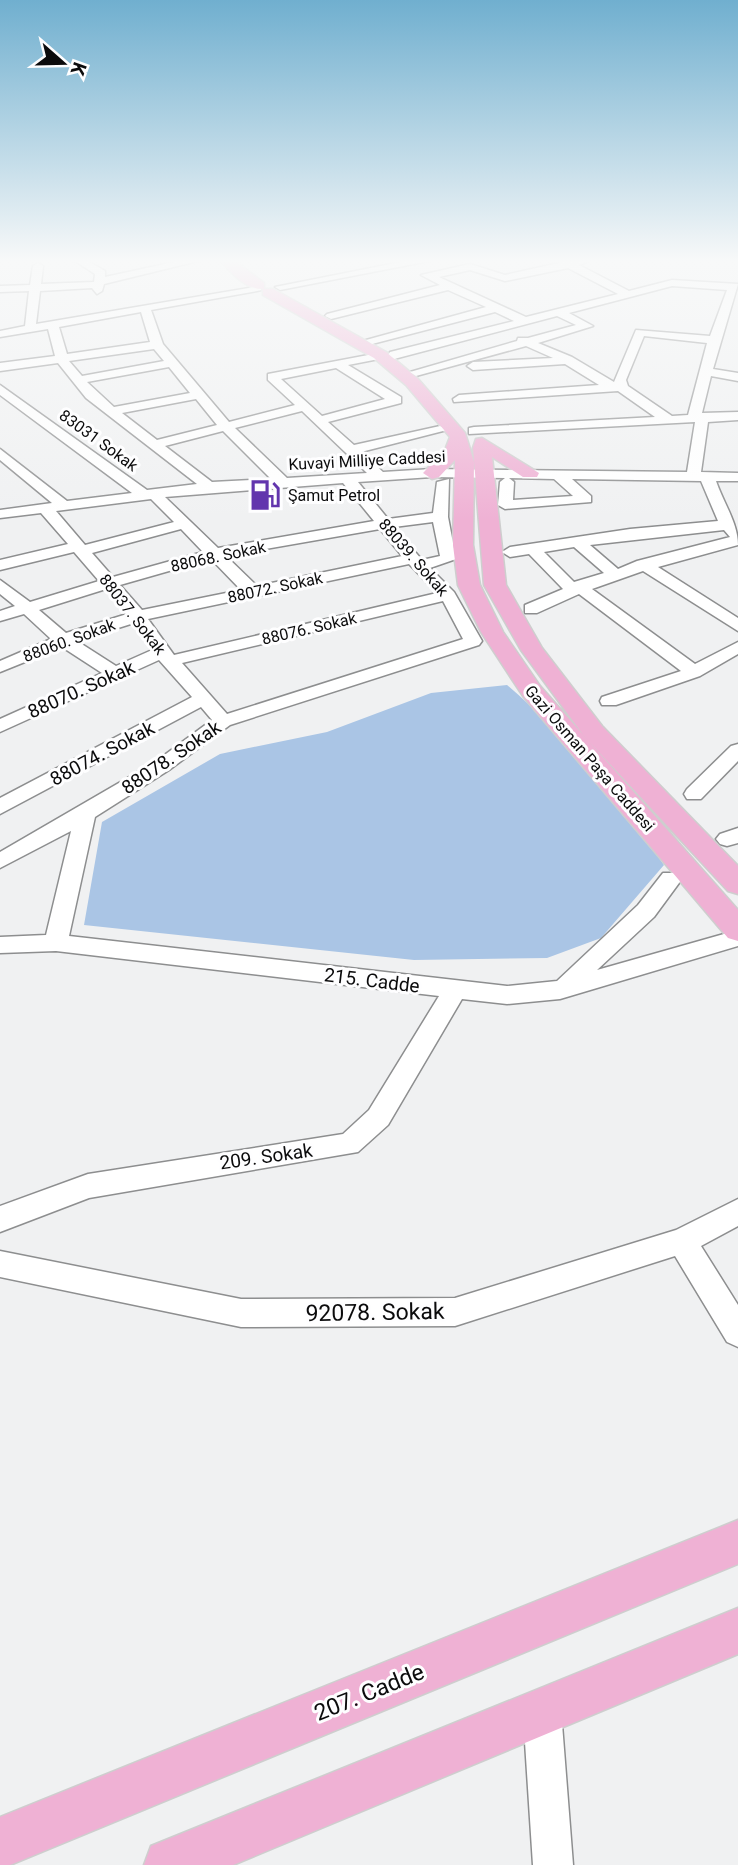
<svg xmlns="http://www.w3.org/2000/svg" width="738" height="1865" viewBox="0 0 738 1865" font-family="Roboto,sans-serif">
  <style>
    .green { fill: #aac5e5 }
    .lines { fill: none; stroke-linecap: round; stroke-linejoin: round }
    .minor-casing { stroke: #8d8e8f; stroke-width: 3 }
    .major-casing { stroke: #cecece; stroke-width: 3 }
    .minor { fill: #fff; fill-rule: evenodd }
    .major { fill: #efb1d4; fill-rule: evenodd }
    .labels { text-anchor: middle; stroke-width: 6; stroke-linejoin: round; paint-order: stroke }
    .far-street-label { font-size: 16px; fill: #0b0b0c; stroke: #fefeff }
    .far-poi-label { font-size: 16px; fill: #0b0b0c; stroke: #fefeff; text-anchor: start }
    .street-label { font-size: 19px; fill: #0b0b0c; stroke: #fefeff }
    .near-street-label { font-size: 23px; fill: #0b0b0c; stroke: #fefeff }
  </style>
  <rect width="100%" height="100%" fill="#f0f1f2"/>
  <path class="green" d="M507,685C569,738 617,798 664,865L601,938L547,958L414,960L84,925L102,822L220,754L327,732L431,693Z"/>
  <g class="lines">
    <defs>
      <path id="minor" d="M75,261H88L105,271V277L179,261H198L104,284L102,291L97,294L92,288L40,291L36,324L261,286V290L257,291L151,310L163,344L229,422L295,405L268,380V374L384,352V358L348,365L401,397V403L328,422L354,445L440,426L447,430L361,452L383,472L432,469L687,472L695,422L469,434V428L474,427L655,417L618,391L454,402L453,399L459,395L599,385L565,364L473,370L467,366L473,362L553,358L526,346L416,376L410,372L517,341L518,338H528L576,325L557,316L394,359L388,355L390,352L514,321L495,312L372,344L366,340L486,307L448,290L331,319L325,316L327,314L440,285L421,275L470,264L505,275L559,263L558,261H589L579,265L629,291L672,280L738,284L713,369L738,373V381L711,376L702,413L738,412V420L708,422L701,472L738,473V481H716C723,502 738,523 738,545L658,567L738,618V631L643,571L592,589L695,664L738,642V654L700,676L616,705H602L600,701L602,697L681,671L579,594L537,613H525V605L563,589L529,554L510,557L502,552L510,547L630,529L718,521L701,481L572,479L591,496V502L505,509L498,505L500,482L505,478L432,477L358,482L388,519L433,513L437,482L449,479L448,517L456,559L430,568L454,592L482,641L479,645L230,725L169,770L95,817L69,936L507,986L557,981L638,905L663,873H679L682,878L679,883L654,917L597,970L738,930V946L560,999L507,1004L462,999L388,1125L358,1152L89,1198L0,1232V1206L88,1174L343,1134L369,1110L439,996L56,951L0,953V937L46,935L71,831L0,868V852L155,762L212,720L201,707L0,814V798L192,697L159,660L0,732V719L102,673L62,647L0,672V661L51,639L24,614L0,621V611L15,606L0,594V580L30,602L99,581L74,552L0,570V560L68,544L41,513L0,518V510L52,503L0,460V449L67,501L132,493L0,395V385L147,490L197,484L86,398L58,363L0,371V363L55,356L48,329L0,337V331L25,326L29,291L0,292V286L30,285L33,266L38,263L43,266L41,284L94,282L95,274ZM568,268L618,294L526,317L439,277L470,270L505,281ZM672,286L727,290L710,336L636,330L614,382L572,357L538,343L593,326L569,313ZM141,312L150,342L67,354L59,327ZM644,336L707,343L688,415L672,416L628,386L626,380ZM154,349L164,361L82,376L69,361ZM169,367L190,393L114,407L87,382ZM336,368L385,399L322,416L281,379ZM196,399L217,425L157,440L122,413ZM302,411L367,473L287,478L235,428ZM223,431L271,479L212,482L165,446ZM509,478L554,479L573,496L513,500L514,482ZM343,483L374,521L218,548L165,497ZM151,499L174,522L85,545L56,511ZM433,522L440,556L422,560L394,527ZM181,529L203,552L113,577L92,553ZM380,529L402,556L257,586L226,556ZM724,530L730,537L637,561L618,569L590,545ZM574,547L604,573L574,582L544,552ZM211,559L241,590L142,610L120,585ZM409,564L437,593L174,655L148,619ZM106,589L127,614L66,633L39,610ZM443,601L463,639L227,714L182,663ZM134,623L152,650L116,666L77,641Z
        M406,261H429L280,290L275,287Z
        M738,744V761L701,799H687L684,794L687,789L731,746Z
        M738,828V843L727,846L720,844L716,839L720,834Z
        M738,1199V1226L701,1246L738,1305V1347L727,1342L675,1256L455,1326L241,1327L0,1277V1251L241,1299L455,1298L676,1230Z
        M542,1692L555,1698L561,1711L573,1865H533L523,1711L529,1698Z"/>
      <path id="major" d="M221,261H235L264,283V289H273L386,352L418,379L465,433L474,462L473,545L480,585L503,632L540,686L738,910V941L728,938L523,696L481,632L458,585L453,545L455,460L439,477L432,479L423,473L445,450L450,437L406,385L374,358L263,295V289C247,290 231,273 221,261Z
        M482,438L539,473L537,477H523L492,457L506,585L542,648L602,726L738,866V894L728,891L584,736L521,650L484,585L473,448L476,439Z
        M738,1520V1564L10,1865H0V1817Z
        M738,1608V1654L233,1865H144L151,1846Z"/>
    </defs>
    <use href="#minor" class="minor-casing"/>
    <use href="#major" class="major-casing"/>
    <use href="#minor" class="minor"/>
    <use href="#major" class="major"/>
  </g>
  <linearGradient id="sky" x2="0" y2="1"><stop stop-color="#70afcf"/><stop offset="0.5" stop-color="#f8f9f9"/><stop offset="1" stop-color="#f8f9f9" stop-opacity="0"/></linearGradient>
  <rect width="738" height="522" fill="url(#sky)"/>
  <defs>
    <symbol id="fuel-bare" viewBox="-9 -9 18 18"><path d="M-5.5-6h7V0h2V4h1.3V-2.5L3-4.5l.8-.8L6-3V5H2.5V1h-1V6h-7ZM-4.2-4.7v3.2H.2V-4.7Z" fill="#6235ad" stroke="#fefeff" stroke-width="2.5" paint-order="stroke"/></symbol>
  </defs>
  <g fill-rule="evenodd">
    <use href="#fuel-bare" x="243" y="473" width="44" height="44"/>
  </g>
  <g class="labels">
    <g class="far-street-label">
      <text transform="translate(99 440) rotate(36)" y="6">83031 Sokak</text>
      <text transform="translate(367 460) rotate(-3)" y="6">Kuvayi Milliye Caddesi</text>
      <text transform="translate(218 556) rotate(-12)" y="6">88068. Sokak</text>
      <text transform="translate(414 557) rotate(49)" y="6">88039. Sokak</text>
      <text transform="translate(275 587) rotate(-12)" y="6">88072. Sokak</text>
      <text transform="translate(133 614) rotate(52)" y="6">88037. Sokak</text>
      <text transform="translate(309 628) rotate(-13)" y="6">88076. Sokak</text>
      <text transform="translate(69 640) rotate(-20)" y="6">88060. Sokak</text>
      <text transform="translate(590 758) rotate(49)" y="6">Gazi Osman Paşa Caddesi</text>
    </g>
    <g class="far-poi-label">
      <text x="288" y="501">Şamut Petrol</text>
    </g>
    <g class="street-label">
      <text transform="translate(81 689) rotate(-24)" y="7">88070. Sokak</text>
      <text transform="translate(102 753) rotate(-28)" y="7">88074. Sokak</text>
      <text transform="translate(171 757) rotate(-34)" y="7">88078. Sokak</text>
      <text transform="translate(372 980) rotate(7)" y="7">215. Cadde</text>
      <text transform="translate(266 1156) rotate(-8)" y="7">209. Sokak</text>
    </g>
    <g class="near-street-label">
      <text transform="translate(375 1312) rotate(-1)" y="8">92078. Sokak</text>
      <text transform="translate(369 1692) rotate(-22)" y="8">207. Cadde</text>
    </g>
  </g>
  <g transform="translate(63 63) rotate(110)" stroke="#fefeff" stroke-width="5" paint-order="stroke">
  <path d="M0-5L12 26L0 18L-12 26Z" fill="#0b0b0c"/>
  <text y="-10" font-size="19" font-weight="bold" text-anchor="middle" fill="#0b0b0c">K</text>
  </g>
</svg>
